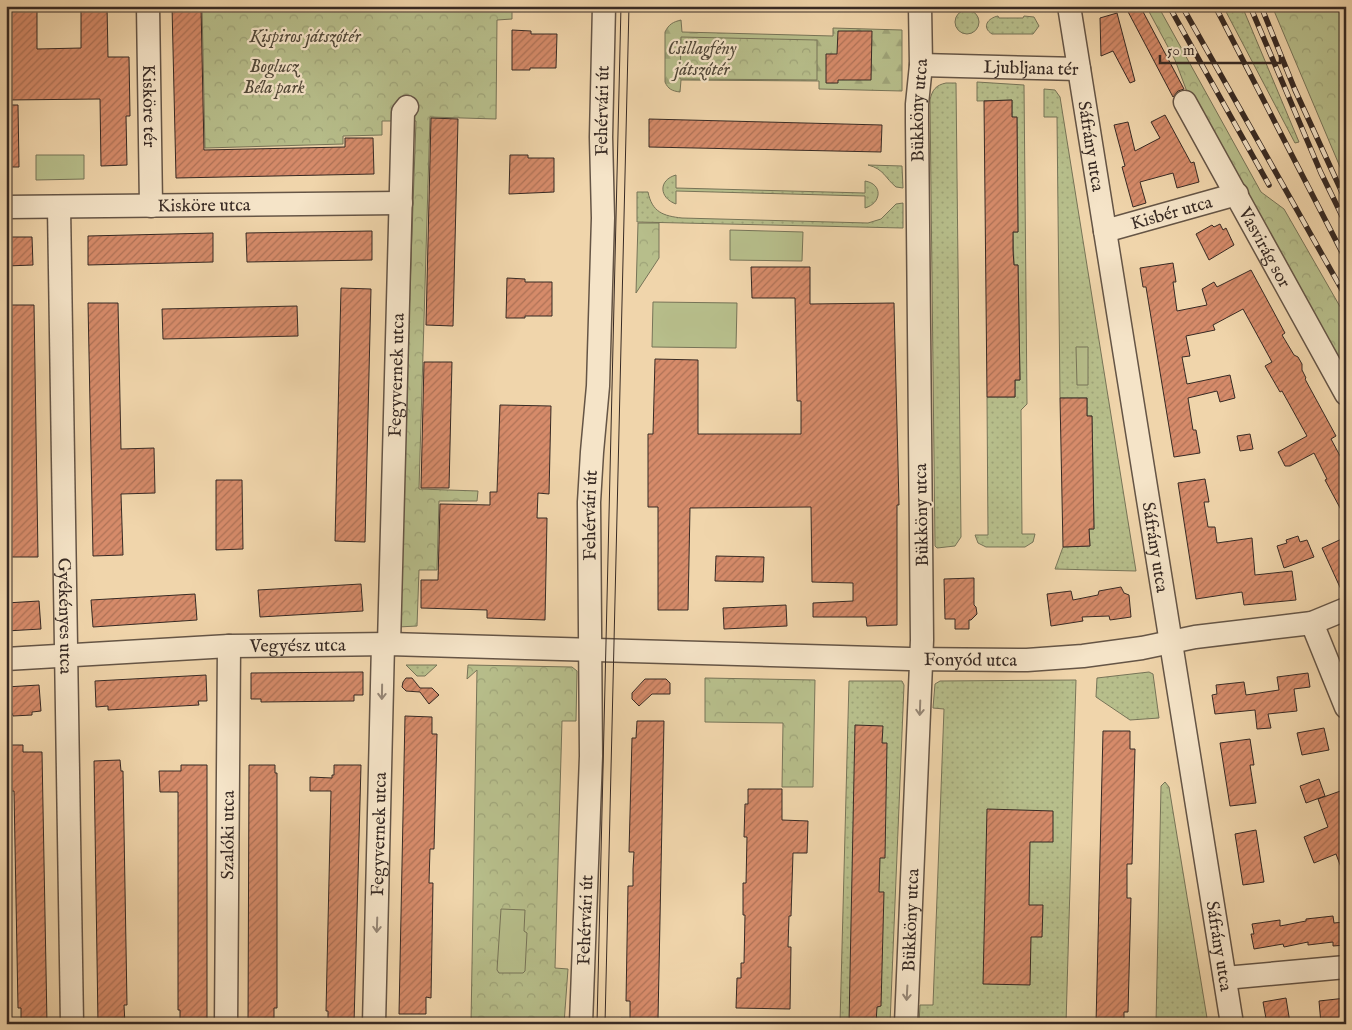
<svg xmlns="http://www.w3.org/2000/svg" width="1352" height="1030" viewBox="0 0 1352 1030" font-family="'IM FELL English',serif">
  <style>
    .grass { fill: url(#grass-dots); stroke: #777458 }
    .forest { fill: url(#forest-firs); stroke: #777458 }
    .park { fill: url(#park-crowns); stroke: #777458 }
    .pitch { fill: #b7be8b; stroke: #777458 }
    .building { fill: url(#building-hatch); stroke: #372a24 }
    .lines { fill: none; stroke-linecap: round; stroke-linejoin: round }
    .minor-casing { stroke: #655546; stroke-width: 25 }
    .minor { stroke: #f5e4c8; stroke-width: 22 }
    .tram { stroke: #372a24; stroke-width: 1 }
    .rail-casing { stroke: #372a24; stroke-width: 5.5 }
    .rail { stroke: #f5e4c8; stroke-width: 4; stroke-dasharray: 11; stroke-linecap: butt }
    .oneway { stroke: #968776 }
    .labels { text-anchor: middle; stroke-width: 4.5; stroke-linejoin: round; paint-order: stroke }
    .park-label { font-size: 18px; font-style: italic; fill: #514839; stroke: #f5e4c8 }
    .street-label { font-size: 18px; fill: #372a24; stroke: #f5e4c8 }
  </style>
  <defs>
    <pattern id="grass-dots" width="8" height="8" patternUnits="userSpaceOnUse" patternTransform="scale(1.25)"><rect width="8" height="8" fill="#b7be8b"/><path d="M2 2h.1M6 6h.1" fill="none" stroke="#9ea378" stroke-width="1.8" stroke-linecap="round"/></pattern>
    <pattern id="forest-firs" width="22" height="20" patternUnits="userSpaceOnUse" patternTransform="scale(1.25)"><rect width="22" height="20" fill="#b7be8b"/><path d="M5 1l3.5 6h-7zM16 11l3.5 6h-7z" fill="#9ea378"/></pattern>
    <pattern id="park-crowns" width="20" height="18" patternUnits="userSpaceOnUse" patternTransform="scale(1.25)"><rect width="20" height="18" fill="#b7be8b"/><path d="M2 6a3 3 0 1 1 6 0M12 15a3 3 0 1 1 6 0" fill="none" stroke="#9ea378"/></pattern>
    <pattern id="building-hatch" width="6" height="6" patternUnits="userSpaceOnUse" patternTransform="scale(1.25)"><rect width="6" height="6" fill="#d68b6a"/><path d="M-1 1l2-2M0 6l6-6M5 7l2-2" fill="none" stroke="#ae7257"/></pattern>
  </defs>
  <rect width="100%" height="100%" fill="#f0d5ab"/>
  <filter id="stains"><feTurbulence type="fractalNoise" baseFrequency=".004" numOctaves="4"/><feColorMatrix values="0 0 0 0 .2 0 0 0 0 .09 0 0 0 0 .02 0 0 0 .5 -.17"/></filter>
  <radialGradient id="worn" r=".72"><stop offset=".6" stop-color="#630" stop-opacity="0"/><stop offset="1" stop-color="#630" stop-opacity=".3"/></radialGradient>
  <path class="grass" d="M1223,6H1242L1299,142L1295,143Z
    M955 22a12 12 0 1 1 24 0a12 12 0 1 1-24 0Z
    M998,16L999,18H1023L1024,16L1034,17L1039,26L1033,34H992C981,27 988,18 998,16Z
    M977,82L1024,85L1027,404L1021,410L1022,534H1035L1033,542L1025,547H986L978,543L975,535H988L987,397H1015V380H1020L1018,265H1014L1013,232H1018L1017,118L1012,117V100L977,101Z
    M946,83H956L961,537L955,546L937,548L935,546L930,100C932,90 936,85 946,83Z
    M1044,89L1055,90L1060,97L1136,571L1055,569L1063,547L1090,546L1089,529H1094L1092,416H1087V398H1060L1057,117H1044Z
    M868,165L902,166L903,188L896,187C885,178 884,169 868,165Z
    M676,175V188L865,193V181C883,184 882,203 865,208V196L676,191V204C659,198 658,180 676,175Z
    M637,192H648C652,212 663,216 682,218L868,223L881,219L896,204L903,203V228L637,222Z
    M406,665H437L425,676H417Z
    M1149,672L1153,674L1159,718L1130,720L1096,697L1097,678Z
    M1076,680L1066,1024H919L920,1005H933L944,709L933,708L935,684L940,681Z
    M849,681H902L904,685L890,1024H840Z
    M1165,782L1169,787L1208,1024H1156L1161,786Z"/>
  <path class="forest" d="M681,20L682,32L833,36V28L902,30V91L819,89V81L681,80L680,92C672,91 668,89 665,82V32C669,24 673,22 681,20Z"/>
  <path class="park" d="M202,6H454L455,8L512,6V19L497,20L496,119L430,117L419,489L478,491L477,501H439L437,570H419L417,626L398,627L416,121H382V135L343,136V144L205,148Z
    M1146,6H1158L1261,192L1284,209L1346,317V394L1189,97L1175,60Z
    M1272,6H1346V178L1343,174Z
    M681,37L817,40V80L680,79Z
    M638,223H659V258L636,293Z
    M468,665L572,667L577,671L576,721H562L555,968L568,969L564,1024H471L477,670L467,679Z
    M705,678L815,680L813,787H782L783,723L705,722Z
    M621,1018L657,1019L654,1024H621Z"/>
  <path class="pitch" d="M36,155H84V179L36,180Z
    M730,230L803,232L802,261L730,260Z
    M653,302L737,303L736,348L652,347Z
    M1076,347H1088V385H1077Z
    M501,909L525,910L524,931L527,933L525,971L523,973H499L497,970Z"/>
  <path class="building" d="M10,6H37V49L81,48V6H107L108,57H129L130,116H126L127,165L101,166L100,99L6,100V58H11Z
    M172,6H201L204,150L345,147V138H373L374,174L176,178Z
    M1125,6H1140L1184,89L1178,91L1173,97Z
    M1117,13L1135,81L1130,83L1113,51L1101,56L1100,18Z
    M512,30L531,31V34H557L556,68H530V70H512Z
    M838,31H872L871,80H838V83H826V54H837Z
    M1012,100V117H1017L1018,232H1013V250L1014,265H1018L1020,380H1015V397H987L984,101Z
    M6,105H18L19,167H6Z
    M1165,115L1191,163L1194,162L1199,182L1177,188L1173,173L1140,182L1146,203L1133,207L1122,167L1125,166L1114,125L1128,122L1135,151L1160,138L1151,122Z
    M431,118L458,119L453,326L426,325Z
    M649,119L882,125L881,152L649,147Z
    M510,155H528V158H554V192L509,194Z
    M1220,224L1223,230L1226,228L1234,245L1209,260L1196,234L1212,225L1214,227Z
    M372,231V260L247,262L246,233Z
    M213,233V262L88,265V236Z
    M6,237H32L33,265L6,266Z
    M1173,263L1176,282H1173L1177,311L1207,305L1202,289L1214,282L1217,287L1251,270L1285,333L1282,335L1294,355L1298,357L1302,364V370L1306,378L1305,379L1336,436L1331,439L1346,467V519L1325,480L1327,479L1314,453L1290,466H1285L1278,452L1307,436L1282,391L1280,392L1265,366L1272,362L1243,309L1213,325L1215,330L1186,336L1190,356L1182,357L1187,384L1230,375L1235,398L1220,402L1217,391L1188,398L1193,430H1196L1200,453L1174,457L1146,287H1143L1140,268Z
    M751,267H810V304L894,303L899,505H897V625L867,626L866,617H813V603L853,601V583L812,582L811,507L690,508L688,610H658V507H648V434H653L655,359L698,360V434H801V401H797L795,298H752Z
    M507,278L525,279V282H552V316H525V318H506Z
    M341,288L371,289L365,542L335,541Z
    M88,303H118L121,449L154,448L155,493L121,494L123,555L93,556Z
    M6,305H34L38,557H8Z
    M297,306L298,336L163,339L162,309Z
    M424,362H452L449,488H421Z
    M1060,398H1087V416H1092L1094,529H1089L1090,546L1063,547Z
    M500,405L551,406L549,494L538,493L537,518H547L545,620L487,618V610L421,608V580H438L440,504L490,505V492H497Z
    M1250,434L1253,449L1240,451L1237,436Z
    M1205,479L1209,502H1204L1208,527H1215L1217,543L1252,538L1255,575L1292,571L1296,600L1244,605L1242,592L1196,599L1178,483Z
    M216,480H242L243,549L216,550Z
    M1298,536L1300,542L1307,540L1314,557L1284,568L1277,546L1287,543L1286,540Z
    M1346,537V596H1344L1322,548Z
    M716,556L764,557L763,582L715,581Z
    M974,578V605L976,607L977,614L971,620H969V629H955V619H945L944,579Z
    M361,584L363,611L260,617L258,590Z
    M1121,587L1124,593L1129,595L1131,617L1110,620L1109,616L1082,617L1083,621L1051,626L1047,594L1071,591L1073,600L1098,595L1099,591Z
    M195,594L197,620L93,627L91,600Z
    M39,601L41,629L6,631V603Z
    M786,605L787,626L724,629L723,608Z
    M363,672V695H354V701L261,702V699H251V673Z
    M1308,673L1310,687L1294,689L1297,711L1268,714L1271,728L1257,729L1255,710L1215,714L1212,695L1217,694L1216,685L1244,682L1246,695L1279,690L1277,677Z
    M206,675L207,701H198L199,705L108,710V706L96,707L95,681Z
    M406,678H412L420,688H432L439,695L429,704L420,692L406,691L402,687L403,682Z
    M645,679H666L670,683V694H652L639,706L632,699V693Z
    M39,685L41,711L32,712V715L13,716L12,713H6V687Z
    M405,716L432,717V734H437L434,849H430L429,883H433L431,998L426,997V1014H399Z
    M637,721H664L658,1019H630V1001H626L628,886H633V869L634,852H629L632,738H636Z
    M855,725L883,726L882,743H887L885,858H880L879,892H884L881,1006L877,1007L876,1023H849Z
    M1324,728L1329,750L1302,755L1297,733Z
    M1103,731H1130V749H1135L1132,864H1127V898H1131L1128,1012H1124V1024H1096Z
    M1250,739L1254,765H1250L1256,803L1230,806L1220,743Z
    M6,745H23V752H42L47,1024H21V1008H18L14,791H6Z
    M120,760L121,771H123L127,1005H124L125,1024H98L94,761Z
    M181,765H207V1024H180V1010H178V792H160L159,771H181Z
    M249,765H275V773H277V1008H274V1024H248Z
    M334,765H361L354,1024H328V1011H326L331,791H310V777L332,778V775H334Z
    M1319,779L1325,796L1306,803L1300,786Z
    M748,789H782V820L808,821L807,853H793L791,916H789L788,947H791L790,1009L736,1008L737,978H741V963H744L745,915H743V883H746L747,837H744L745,804H748Z
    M1346,789V878H1345L1336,854L1314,863L1304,837L1328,827L1318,799Z
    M987,809L1053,811V842H1030L1029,905H1043L1042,937H1031L1030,985L983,984Z
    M1256,830L1264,882L1243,885L1235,834Z
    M1333,916L1334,923L1345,922L1346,945L1333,946V942L1308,945V942L1284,947L1283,944L1254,949L1251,934H1254L1252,924L1280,920V926L1306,921V919Z
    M1286,998L1290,1023L1267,1024L1263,1002Z
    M1346,998V1024H1321L1319,1001Z"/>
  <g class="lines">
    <defs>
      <g id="minor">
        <path id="s1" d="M148,6L151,206"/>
        <path id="s2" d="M1069,6L1232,1024"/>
        <path id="s3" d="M921,65L1079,69"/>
        <path id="s4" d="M1185,102L1346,394"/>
        <path id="s5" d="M6,207L401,203"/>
        <path id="s6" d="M59,207L72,1024"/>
        <path id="s7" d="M1105,231L1237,194"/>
        <path d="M1312,623L1346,707"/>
        <path id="s8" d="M389,644L403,112L407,107"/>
        <path id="s9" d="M6,659L229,646L389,644L909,659L1027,660L1083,656L1142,648L1195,637L1312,623L1346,609"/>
        <path d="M1225,978L1346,967"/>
        <path id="s10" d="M226,1024L229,646"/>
        <path id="s11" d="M374,1024L383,644"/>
        <path id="s12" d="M581,1024L591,756L589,502L592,452L598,386L603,218L601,137L604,6"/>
        <path id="s13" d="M906,1024L922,640L917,122V104L921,65L920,6"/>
      </g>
    </defs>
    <use href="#minor" class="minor-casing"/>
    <use href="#minor" class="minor"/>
    <path class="tram" d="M597,1024L621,6
      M605,1024L629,6"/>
    <defs>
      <path id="rail" d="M1169,6L1269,185
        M1182,6L1346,297
        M1215,6L1346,260
        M1250,6L1321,173L1346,224
        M1261,6L1295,90L1346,201"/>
    </defs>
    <use href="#rail" class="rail-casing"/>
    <use href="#rail" class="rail"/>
  </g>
  <defs><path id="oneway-shaft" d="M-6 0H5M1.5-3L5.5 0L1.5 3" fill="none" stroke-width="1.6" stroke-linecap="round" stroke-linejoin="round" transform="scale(1.25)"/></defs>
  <g class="oneway">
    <use href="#oneway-shaft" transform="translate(382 692) rotate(91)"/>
    <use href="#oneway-shaft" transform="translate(920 708) rotate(92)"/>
    <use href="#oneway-shaft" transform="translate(377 925) rotate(92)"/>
    <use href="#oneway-shaft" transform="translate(907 993) rotate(93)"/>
  </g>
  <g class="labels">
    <g class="park-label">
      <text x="305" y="42">Kispiros játszótér</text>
      <text x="702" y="54">Csillagfény<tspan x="702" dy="21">játszótér</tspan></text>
      <text x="274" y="72">Boglucz<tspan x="274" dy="21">Béla park</tspan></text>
    </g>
    <g class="street-label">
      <text dy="6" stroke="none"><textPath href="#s3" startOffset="110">Ljubljana tér</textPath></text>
      <text dy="6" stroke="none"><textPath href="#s1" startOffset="100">Kisköre tér</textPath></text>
      <text dy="6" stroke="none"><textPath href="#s12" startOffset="914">Fehérvári út</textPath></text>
      <text dy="6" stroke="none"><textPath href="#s13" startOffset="914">Bükköny utca</textPath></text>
      <text dy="6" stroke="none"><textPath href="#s2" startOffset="142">Sáfrány utca</textPath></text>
      <text dy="6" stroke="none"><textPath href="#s5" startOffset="198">Kisköre utca</textPath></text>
      <text dy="6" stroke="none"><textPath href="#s7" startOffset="69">Kisbér utca</textPath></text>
      <text dy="6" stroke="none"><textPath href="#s4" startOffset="166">Vasvirág sor</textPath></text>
      <text dy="6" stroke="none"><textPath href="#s8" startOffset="269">Fegyvernek utca</textPath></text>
      <text dy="6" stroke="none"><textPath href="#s12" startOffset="509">Fehérvári út</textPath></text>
      <text transform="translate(921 515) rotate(-91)" y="6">Bükköny utca</text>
      <text dy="6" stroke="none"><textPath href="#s2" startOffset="548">Sáfrány utca</textPath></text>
      <text dy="6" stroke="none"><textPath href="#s6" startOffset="409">Gyékényes utca</textPath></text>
      <text dy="6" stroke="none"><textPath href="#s9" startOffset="292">Vegyész utca</textPath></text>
      <text dy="6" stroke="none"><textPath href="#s9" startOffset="965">Fonyód utca</textPath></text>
      <text dy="6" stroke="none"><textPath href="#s11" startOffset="190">Fegyvernek utca</textPath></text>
      <text dy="6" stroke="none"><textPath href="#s10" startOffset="189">Szalóki utca</textPath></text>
      <text dy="6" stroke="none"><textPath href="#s12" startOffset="104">Fehérvári út</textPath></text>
      <text dy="6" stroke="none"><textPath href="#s13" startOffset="104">Bükköny utca</textPath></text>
      <text dy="6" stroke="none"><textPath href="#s2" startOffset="952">Sáfrány utca</textPath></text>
    </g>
  </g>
  <rect width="1352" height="1030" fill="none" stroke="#f0d5ab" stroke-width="25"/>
  <rect x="8" y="8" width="1337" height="1015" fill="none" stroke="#372a24" stroke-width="2.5"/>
  <rect x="12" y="12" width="1327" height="1005" fill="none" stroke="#372a24"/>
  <path d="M1160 55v8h120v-8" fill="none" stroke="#372a24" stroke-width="2.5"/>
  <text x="1167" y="55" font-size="15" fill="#372a24" stroke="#f5e4c8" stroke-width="4" paint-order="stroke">50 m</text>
  <rect width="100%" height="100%" filter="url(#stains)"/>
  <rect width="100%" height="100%" fill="url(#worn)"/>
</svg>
